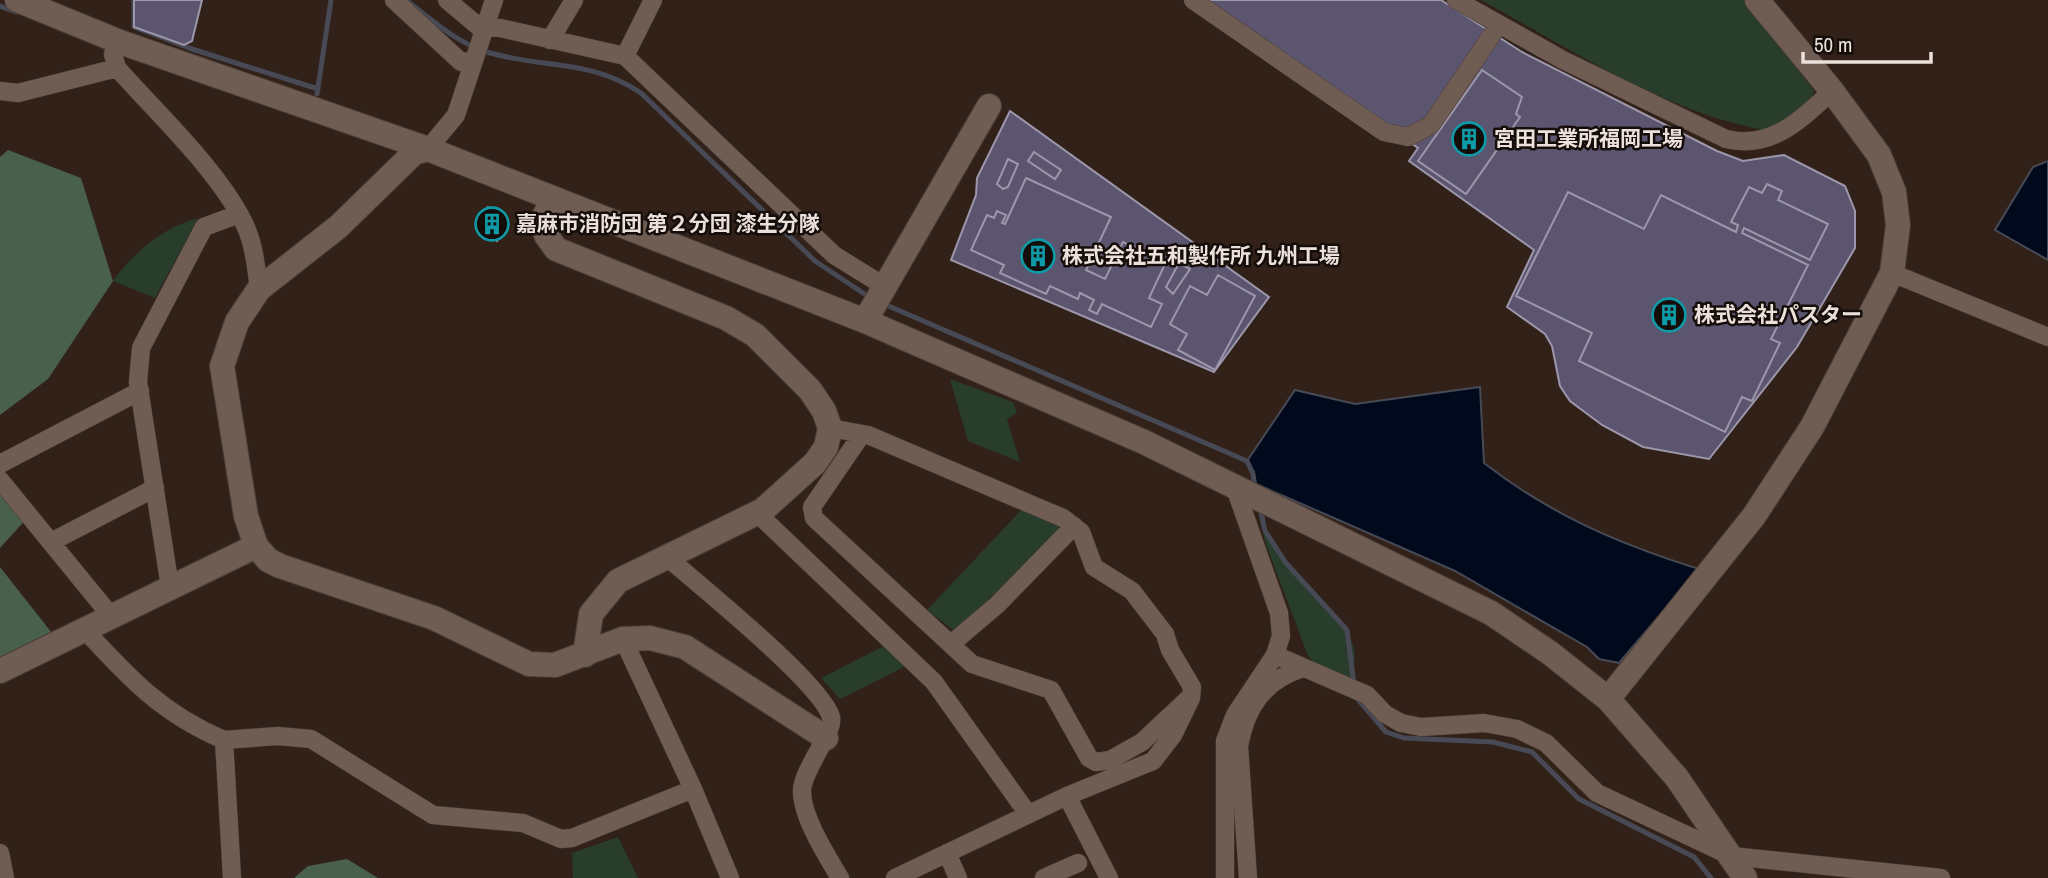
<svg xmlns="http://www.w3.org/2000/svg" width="2048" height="878" viewBox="0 0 2048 878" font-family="'Archivo Narrow','Noto Sans JP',sans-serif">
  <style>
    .green { fill: #293d2c }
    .forest { fill: #48604c }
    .water { fill: #010a1c; stroke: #474a55; stroke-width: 2 }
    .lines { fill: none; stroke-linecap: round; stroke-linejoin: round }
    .stream { stroke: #474a55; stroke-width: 5 }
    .building { fill: #5c556f; stroke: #9c97aa; stroke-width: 2 }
    .street-casing { stroke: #4b3e37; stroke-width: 19 }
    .secondary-casing { stroke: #4b3e37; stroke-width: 26 }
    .street { stroke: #6f5d53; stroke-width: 18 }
    .secondary { stroke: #6f5d53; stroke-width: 24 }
    .labels { text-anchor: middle; stroke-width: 5; stroke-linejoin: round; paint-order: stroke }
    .poi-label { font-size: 21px; font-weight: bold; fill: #ebe0da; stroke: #140d09; text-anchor: start }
  </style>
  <rect width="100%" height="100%" fill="#312119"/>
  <path class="green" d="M1481,0H1744L1814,91L1809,105L1768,131C1664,112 1573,50 1481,0Z
    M198,218L155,298L113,281C135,251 161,229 198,218Z
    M950,379L1013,402L1017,413L1007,419L1020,462L968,441Z
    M1026,505L1058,520L1059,534L955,631L927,610Z
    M1261,520C1275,541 1288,565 1303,585C1328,617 1370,634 1349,681L1319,668L1308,656L1265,542Z
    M886,645L910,664L840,699L821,678Z
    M618,837L638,878H573L572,853Z"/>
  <path class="forest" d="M8,150L81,178L113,281L48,379L0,415V157Z
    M0,484L29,516L0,548Z
    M0,567L59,642L0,671Z
    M347,859L378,878H294L308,866Z"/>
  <path class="water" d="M2048,161V260L1995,230L2033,167Z
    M1480,387L1484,463C1551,515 1619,544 1699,569L1619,663L1599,659L1587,647L1455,571L1254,483V472L1247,461L1295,390L1355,404Z"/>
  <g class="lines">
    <path class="stream" d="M134,0V27L192,49L318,89
      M406,0C432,20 455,42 487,52C542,69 589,58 641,93L815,261L872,299
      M0,6L16,12
      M317,94L331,0
      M884,304L1247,461L1253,474L1255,488
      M1260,508L1265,531L1286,563L1347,630L1354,684
      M1356,697L1386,732L1404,738L1493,742L1532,752L1579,799L1694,857L1711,878"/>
  </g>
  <path class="building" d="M134,0H202L192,41L184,45L134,27Z
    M1203,0H1441L1522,52L1717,151L1743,161L1784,155L1845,186L1855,211V248L1797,347L1709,459L1643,447L1602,425L1570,401L1560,386L1552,346L1545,334L1507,307L1534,250L1409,161L1418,148Z
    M1482,70L1522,97L1516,114L1520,117L1466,194L1418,161Z
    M1010,111L1269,297L1214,372L951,260L976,195L977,178Z
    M1034,152L1061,170L1055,179L1028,161Z
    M1008,159L1018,164L1008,187L1003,189L997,184Z
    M1026,178L1111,217L1086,270L1105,279L1123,242L1166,262L1149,298L1162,304L1151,327L1102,304L1097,314L1089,310L1094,300L1080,293L1078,299L1050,286L1046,294L1000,273L1004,265L971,250L987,215L994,218L997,211L1006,215L1002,223L1005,224Z
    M1767,184L1782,191L1778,200L1828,224L1810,260L1744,228L1742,233L1808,265L1771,339L1780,343L1752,401L1742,397L1725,432L1579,361L1592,333L1516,296L1568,192L1644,229L1661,195L1736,232L1738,225L1731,222L1749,187L1762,193Z
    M488,207L506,220L497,241L478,228Z
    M1179,263L1190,269L1173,294L1166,287Z
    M1218,275L1255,296L1215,370L1178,350L1187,334L1170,324L1190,286L1207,295Z"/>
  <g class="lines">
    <defs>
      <path id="street" d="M394,0L461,62L474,61
        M447,0L478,26L500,28L625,56L834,255L884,286
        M1193,0L1384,132L1408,137L1431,125L1499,24
        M1456,0L1563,60L1726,139C1772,150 1801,119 1832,91
        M550,40L574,0
        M120,42L113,54L117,68C157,113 216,168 243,221C254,242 256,266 259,289
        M625,56L653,0
        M0,91L18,93L117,68
        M428,149L456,115L494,0
        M1892,273L2048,337
        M830,428L868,435L1063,518L1081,532L1094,567L1132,591L1165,634L1170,650L1192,687L1191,698L1173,735L1153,761L1067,796L895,878
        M862,434L812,507L814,518L972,664L1051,690L1089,758L1096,762L1110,760L1142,742L1188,699
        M0,464L140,391
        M0,480L111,616
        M757,513L934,682L1028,814
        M51,542L155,488
        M667,557C700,586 821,683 831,717C835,731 803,769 802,790C801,816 827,856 840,878
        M170,587L138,382L141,348L204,227L239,214
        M84,629C128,677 162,714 224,740L232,878
        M623,639L693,789L730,878
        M951,644L997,605L1074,526
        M1275,655L1367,695L1385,714L1401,723L1421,727L1484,723L1517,729L1546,743L1597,793L1731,856L1941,878
        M224,740L278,736L311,739L433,815L523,823L561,839L572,838L693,789
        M1067,796L1109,878
        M0,853L5,878
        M947,853L958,878
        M1044,878L1078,863
        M1225,878V741L1235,715L1275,655L1281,636L1279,613L1234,485
        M1248,878L1239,746C1246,706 1265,680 1303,668"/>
      <path id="secondary" d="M17,0L120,42L428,149L865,321L1144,442L1491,613L1550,653L1608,699L1677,778L1745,878
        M428,149L414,153L338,227L259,289L237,322L222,366L246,516L256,546L268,560L280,566L434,618L529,664L555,665L623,639L650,638L685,647L826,738
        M553,198L542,221L546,235L556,249L726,318L755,335L810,390L824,411L830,428L826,447L815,463L763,510L618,581L591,614L585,655
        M865,321L989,106
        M0,671L256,546
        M1608,699L1754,516L1812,427L1892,273L1898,225L1894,192L1879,155L1832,91L1757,0"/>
    </defs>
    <use href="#street" class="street-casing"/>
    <use href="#secondary" class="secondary-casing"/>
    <use href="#street" class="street"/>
    <use href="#secondary" class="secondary"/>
  </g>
  <defs>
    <symbol id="building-ring" viewBox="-11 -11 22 22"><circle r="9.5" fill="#140d09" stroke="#0f9aa8" stroke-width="1.5"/><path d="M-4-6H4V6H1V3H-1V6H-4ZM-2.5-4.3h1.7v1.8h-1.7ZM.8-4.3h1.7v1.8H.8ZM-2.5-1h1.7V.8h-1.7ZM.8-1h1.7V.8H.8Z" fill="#0f9aa8"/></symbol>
  </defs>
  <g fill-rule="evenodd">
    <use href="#building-ring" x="1450" y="120" width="38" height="38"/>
    <use href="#building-ring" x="473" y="205" width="38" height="38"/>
    <use href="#building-ring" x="1019" y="237" width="38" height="38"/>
    <use href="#building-ring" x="1650" y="296" width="38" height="38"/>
  </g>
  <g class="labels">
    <g class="poi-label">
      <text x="1494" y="146">宮田工業所福岡工場</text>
      <text x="516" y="231">嘉麻市消防団 第２分団 漆生分隊</text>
      <text x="1062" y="263">株式会社五和製作所 九州工場</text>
      <text x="1694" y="322">株式会社パスター</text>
    </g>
  </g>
  <path d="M1803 52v10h128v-10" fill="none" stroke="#ebe0da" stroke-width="3.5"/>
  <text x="1814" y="52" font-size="21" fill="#ebe0da" stroke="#140d09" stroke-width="5" paint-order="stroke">50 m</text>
</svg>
